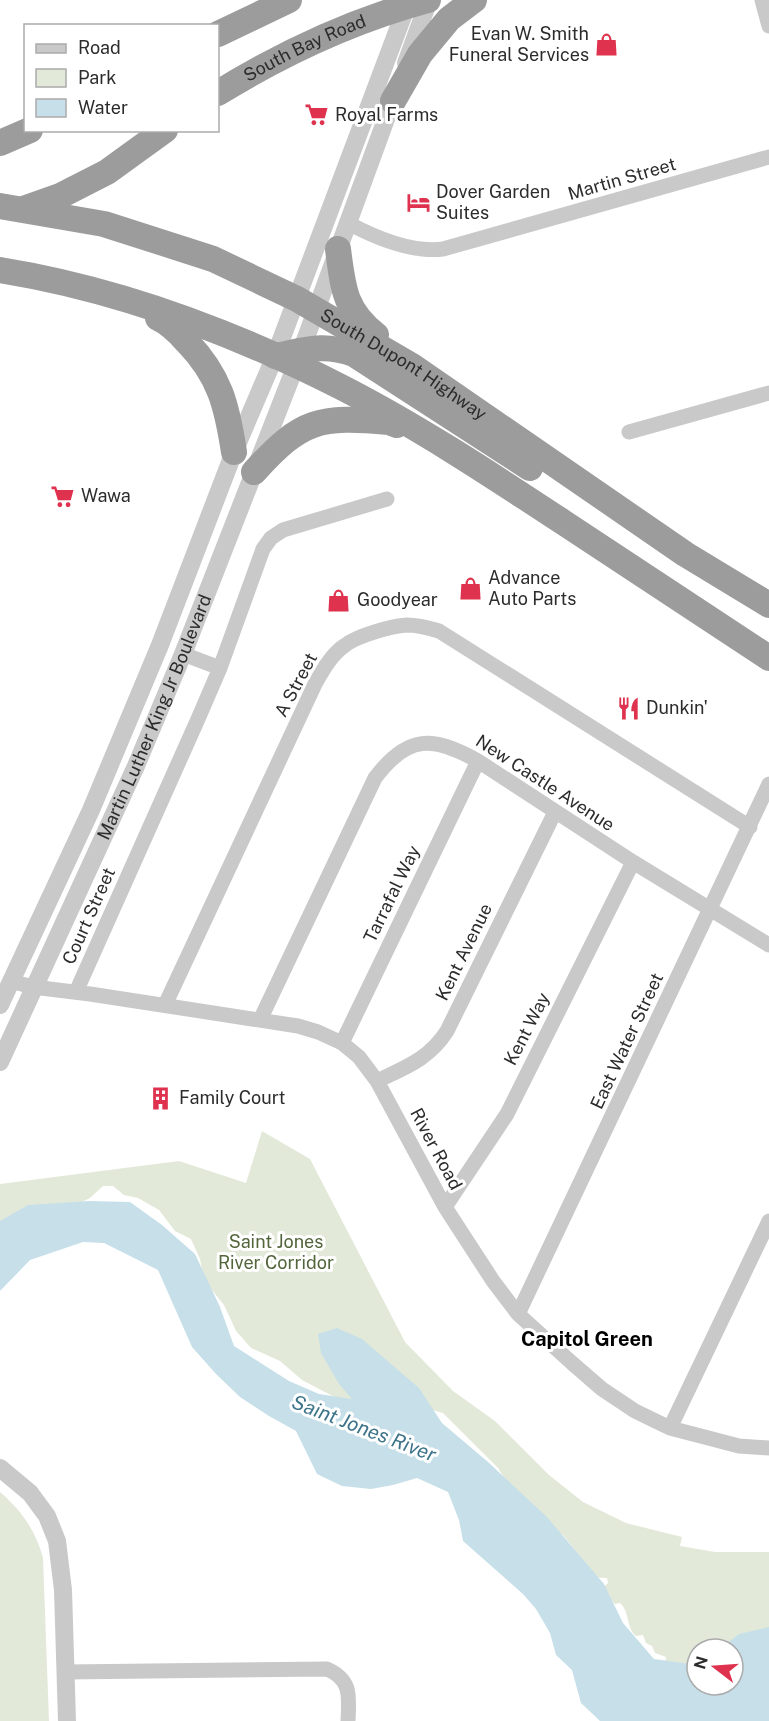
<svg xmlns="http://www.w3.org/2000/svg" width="769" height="1721" viewBox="0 0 769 1721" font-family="'Public Sans',sans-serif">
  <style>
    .green { fill: #e3e9d9 }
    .water { fill: #c6dfe9 }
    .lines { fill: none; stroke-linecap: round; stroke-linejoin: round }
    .minor { stroke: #c9c9c9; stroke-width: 15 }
    .tertiary { stroke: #c9c9c9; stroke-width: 18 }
    .trunk { stroke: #9c9c9c; stroke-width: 26 }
    .labels { text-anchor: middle; stroke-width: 6; stroke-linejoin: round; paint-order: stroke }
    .poi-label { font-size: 18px; fill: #2c2c2c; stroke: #fff; text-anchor: start }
    .street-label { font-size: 18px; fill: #2c2c2c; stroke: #fff }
    .park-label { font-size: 18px; fill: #53653b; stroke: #fff }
    .neighbourhood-label { font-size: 20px; font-weight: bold; fill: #000; stroke: #fff }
    .water-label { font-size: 20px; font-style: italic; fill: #3d748a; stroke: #fff }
  </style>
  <rect width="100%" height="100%" fill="#fff"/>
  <path class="green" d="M262,1131L310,1159L405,1342L453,1391L495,1421L549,1475L583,1502L626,1523L682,1537L680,1546L715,1552H769V1664L733,1649H697V1680L664,1670L666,1657L655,1653L652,1646L646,1643L643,1635L636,1636C626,1628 630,1612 620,1603L615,1604L601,1589L608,1583L607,1578L585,1577L589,1567L563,1535L536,1528L498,1468L443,1413L429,1409L344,1402L302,1380L280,1361L251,1348L236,1331L224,1305L204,1280L200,1259L191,1239L175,1231L159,1210L138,1198L124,1195L113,1186H103L90,1198L0,1242V1184L179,1161L246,1183Z
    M0,1492C21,1510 36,1531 43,1558L49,1721H0Z"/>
  <path class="water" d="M89,1201L130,1202L162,1225L195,1254L220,1307L234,1346L289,1381L319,1394L352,1399L339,1384L321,1353L318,1334L337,1328L362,1339L419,1388L442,1423L488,1462L547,1517L604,1584L623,1623L654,1659L697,1665V1685H733V1649H720L739,1634L769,1627V1721H600L581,1703L572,1670L556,1655L550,1633L536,1609L523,1594L463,1541L459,1520L448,1492L417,1478L393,1485L371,1489L342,1486L317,1474L296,1431L269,1416L240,1397L216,1374L192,1347L158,1270L104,1243L83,1242L30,1260L0,1291V1221L28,1205Z"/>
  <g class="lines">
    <path class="minor" d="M762,0L769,26
      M348,223C376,238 411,253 443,249L769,157
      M629,432L769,393
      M183,654L220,668
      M10,981L33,987L90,994L298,1026L318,1032L342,1043L359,1057L377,1081L445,1207L493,1281L518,1314L572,1363L602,1389L635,1411L670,1428L739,1446L769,1448
      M76,992L198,719L220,668L263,549L271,538L283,530L387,499
      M165,1005L315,684C323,670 331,655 344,646C356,636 391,626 407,625C418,625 429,628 439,631L750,827
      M260,1020L375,778C408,734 433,736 478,761L633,862L769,945
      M342,1043L478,761
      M377,1081C406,1067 429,1059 447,1031L555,812
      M445,1207L507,1114L633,862
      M518,1314L769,784
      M670,1428L769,1221
      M66,1672L327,1669C352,1680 349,1696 348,1721"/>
    <g class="tertiary">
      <path d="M406,63L429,0"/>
      <path d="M0,1005L91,810L160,645L234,452L275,356L409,0"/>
      <path id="s1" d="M0,1062L136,766L183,654L296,365L397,89"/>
      <path d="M0,1468L30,1493L47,1516L57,1541L63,1590L67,1721"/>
    </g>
    <g class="trunk">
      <path d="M218,34L289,0"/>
      <path id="s2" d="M218,93C283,53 354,20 428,0"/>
      <path d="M393,101L420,54L449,19L474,0"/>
      <path d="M0,143L30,130"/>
      <path id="s3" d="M0,206L104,224L213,259L297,299L412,366L685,554L769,605"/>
      <path d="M26,208L60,196L107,172L165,130"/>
      <path d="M338,249C343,287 344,310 376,335"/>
      <path d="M0,270C118,289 235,333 341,387C425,430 505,484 584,536C646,577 707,617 769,658"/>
      <path d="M158,318C169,323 179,333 187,342C220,376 227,406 234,452"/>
      <path d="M275,356C306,350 323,343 354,354L530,468"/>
      <path d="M254,472C302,419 319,416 389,422L397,425"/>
    </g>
  </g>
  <defs>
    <symbol id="shop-bare" viewBox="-9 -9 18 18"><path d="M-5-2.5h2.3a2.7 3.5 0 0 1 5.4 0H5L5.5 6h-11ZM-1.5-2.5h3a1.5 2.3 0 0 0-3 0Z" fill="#de324f" stroke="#fff" stroke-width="2.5" paint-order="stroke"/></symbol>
    <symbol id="supermarket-bare" viewBox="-9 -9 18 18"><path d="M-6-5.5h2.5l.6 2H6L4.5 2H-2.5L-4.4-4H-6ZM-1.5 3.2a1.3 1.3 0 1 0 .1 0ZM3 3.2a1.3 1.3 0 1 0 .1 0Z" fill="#de324f" stroke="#fff" stroke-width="2.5" paint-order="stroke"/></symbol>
    <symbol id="hotel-bare" viewBox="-9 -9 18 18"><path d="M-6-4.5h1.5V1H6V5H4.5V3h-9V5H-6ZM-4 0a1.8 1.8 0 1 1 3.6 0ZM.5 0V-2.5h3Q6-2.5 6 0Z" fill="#de324f" stroke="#fff" stroke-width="2.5" paint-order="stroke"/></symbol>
    <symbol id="restaurant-bare" viewBox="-9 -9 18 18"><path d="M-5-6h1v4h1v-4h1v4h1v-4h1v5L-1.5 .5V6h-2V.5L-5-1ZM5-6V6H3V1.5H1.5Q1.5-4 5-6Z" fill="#de324f" stroke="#fff" stroke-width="2.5" paint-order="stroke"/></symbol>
    <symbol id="building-bare" viewBox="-9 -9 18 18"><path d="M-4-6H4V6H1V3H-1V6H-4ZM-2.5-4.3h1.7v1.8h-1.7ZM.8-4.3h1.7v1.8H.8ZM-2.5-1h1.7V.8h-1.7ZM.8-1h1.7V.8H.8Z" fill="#de324f" stroke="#fff" stroke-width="2.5" paint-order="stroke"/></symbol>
  </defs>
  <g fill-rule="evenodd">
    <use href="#shop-bare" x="590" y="28" width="33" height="33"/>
    <use href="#supermarket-bare" x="300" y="98" width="33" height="33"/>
    <use href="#hotel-bare" x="402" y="186" width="33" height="33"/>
    <use href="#supermarket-bare" x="46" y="480" width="33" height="33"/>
    <use href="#shop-bare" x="454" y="572" width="33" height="33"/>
    <use href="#shop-bare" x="322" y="584" width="33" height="33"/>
    <use href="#restaurant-bare" x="612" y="692" width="33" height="33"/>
    <use href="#building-bare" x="144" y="1082" width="33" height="33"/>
  </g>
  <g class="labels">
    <g class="poi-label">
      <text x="589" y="40" text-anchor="end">Evan W. Smith<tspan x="589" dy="21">Funeral Services</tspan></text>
      <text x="335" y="121">Royal Farms</text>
      <text x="436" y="198">Dover Garden<tspan x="436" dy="21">Suites</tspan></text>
      <text x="81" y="502">Wawa</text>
      <text x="488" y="584">Advance<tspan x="488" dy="21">Auto Parts</tspan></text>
      <text x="357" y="606">Goodyear</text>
      <text x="646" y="714">Dunkin'</text>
      <text x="179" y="1104">Family Court</text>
    </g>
    <g class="street-label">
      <text dy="6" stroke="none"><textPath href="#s2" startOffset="98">South Bay Road</textPath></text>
      <text transform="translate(622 179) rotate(-16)" y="6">Martin Street</text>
      <text dy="6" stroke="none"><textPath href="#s3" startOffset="438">South Dupont Highway</textPath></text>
      <text transform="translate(296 685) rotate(-62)" y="6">A Street</text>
      <text dy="6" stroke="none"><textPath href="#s1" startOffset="378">Martin Luther King Jr Boulevard</textPath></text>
      <text transform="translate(545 783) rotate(33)" y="6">New Castle Avenue</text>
      <text transform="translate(392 894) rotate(-64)" y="6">Tarrafal Way</text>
      <text transform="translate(89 916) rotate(-66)" y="6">Court Street</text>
      <text transform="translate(464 952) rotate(-64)" y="6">Kent Avenue</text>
      <text transform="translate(527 1029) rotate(-63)" y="6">Kent Way</text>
      <text transform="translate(627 1041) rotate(-65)" y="6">East Water Street</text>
      <text transform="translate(436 1149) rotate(62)" y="6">River Road</text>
    </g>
    <g class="park-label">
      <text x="276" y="1248">Saint Jones<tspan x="276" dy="21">River Corridor</tspan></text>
    </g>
    <g class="neighbourhood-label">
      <text x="587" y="1346">Capitol Green</text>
    </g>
    <g class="water-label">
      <text transform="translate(364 1428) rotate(21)" y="7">Saint Jones River</text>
    </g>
  </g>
  <rect x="24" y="24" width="195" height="108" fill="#ffffff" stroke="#ababab" stroke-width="1.5"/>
  <rect x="36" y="44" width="30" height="9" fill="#c9c9c9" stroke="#ababab" stroke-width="1.5"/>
  <text x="78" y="54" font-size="18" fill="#2c2c2c">Road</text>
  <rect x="36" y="69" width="30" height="18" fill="#e3e9d9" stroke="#ababab" stroke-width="1.5"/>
  <text x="78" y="84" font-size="18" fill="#2c2c2c">Park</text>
  <rect x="36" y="99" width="30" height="18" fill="#c6dfe9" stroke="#ababab" stroke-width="1.5"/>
  <text x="78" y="114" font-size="18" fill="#2c2c2c">Water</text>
  <g transform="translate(715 1667) rotate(287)"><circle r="28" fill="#ffffff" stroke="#ababab" stroke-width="1.5"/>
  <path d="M0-4.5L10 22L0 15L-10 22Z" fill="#de324f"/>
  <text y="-9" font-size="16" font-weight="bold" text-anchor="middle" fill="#2c2c2c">N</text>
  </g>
</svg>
